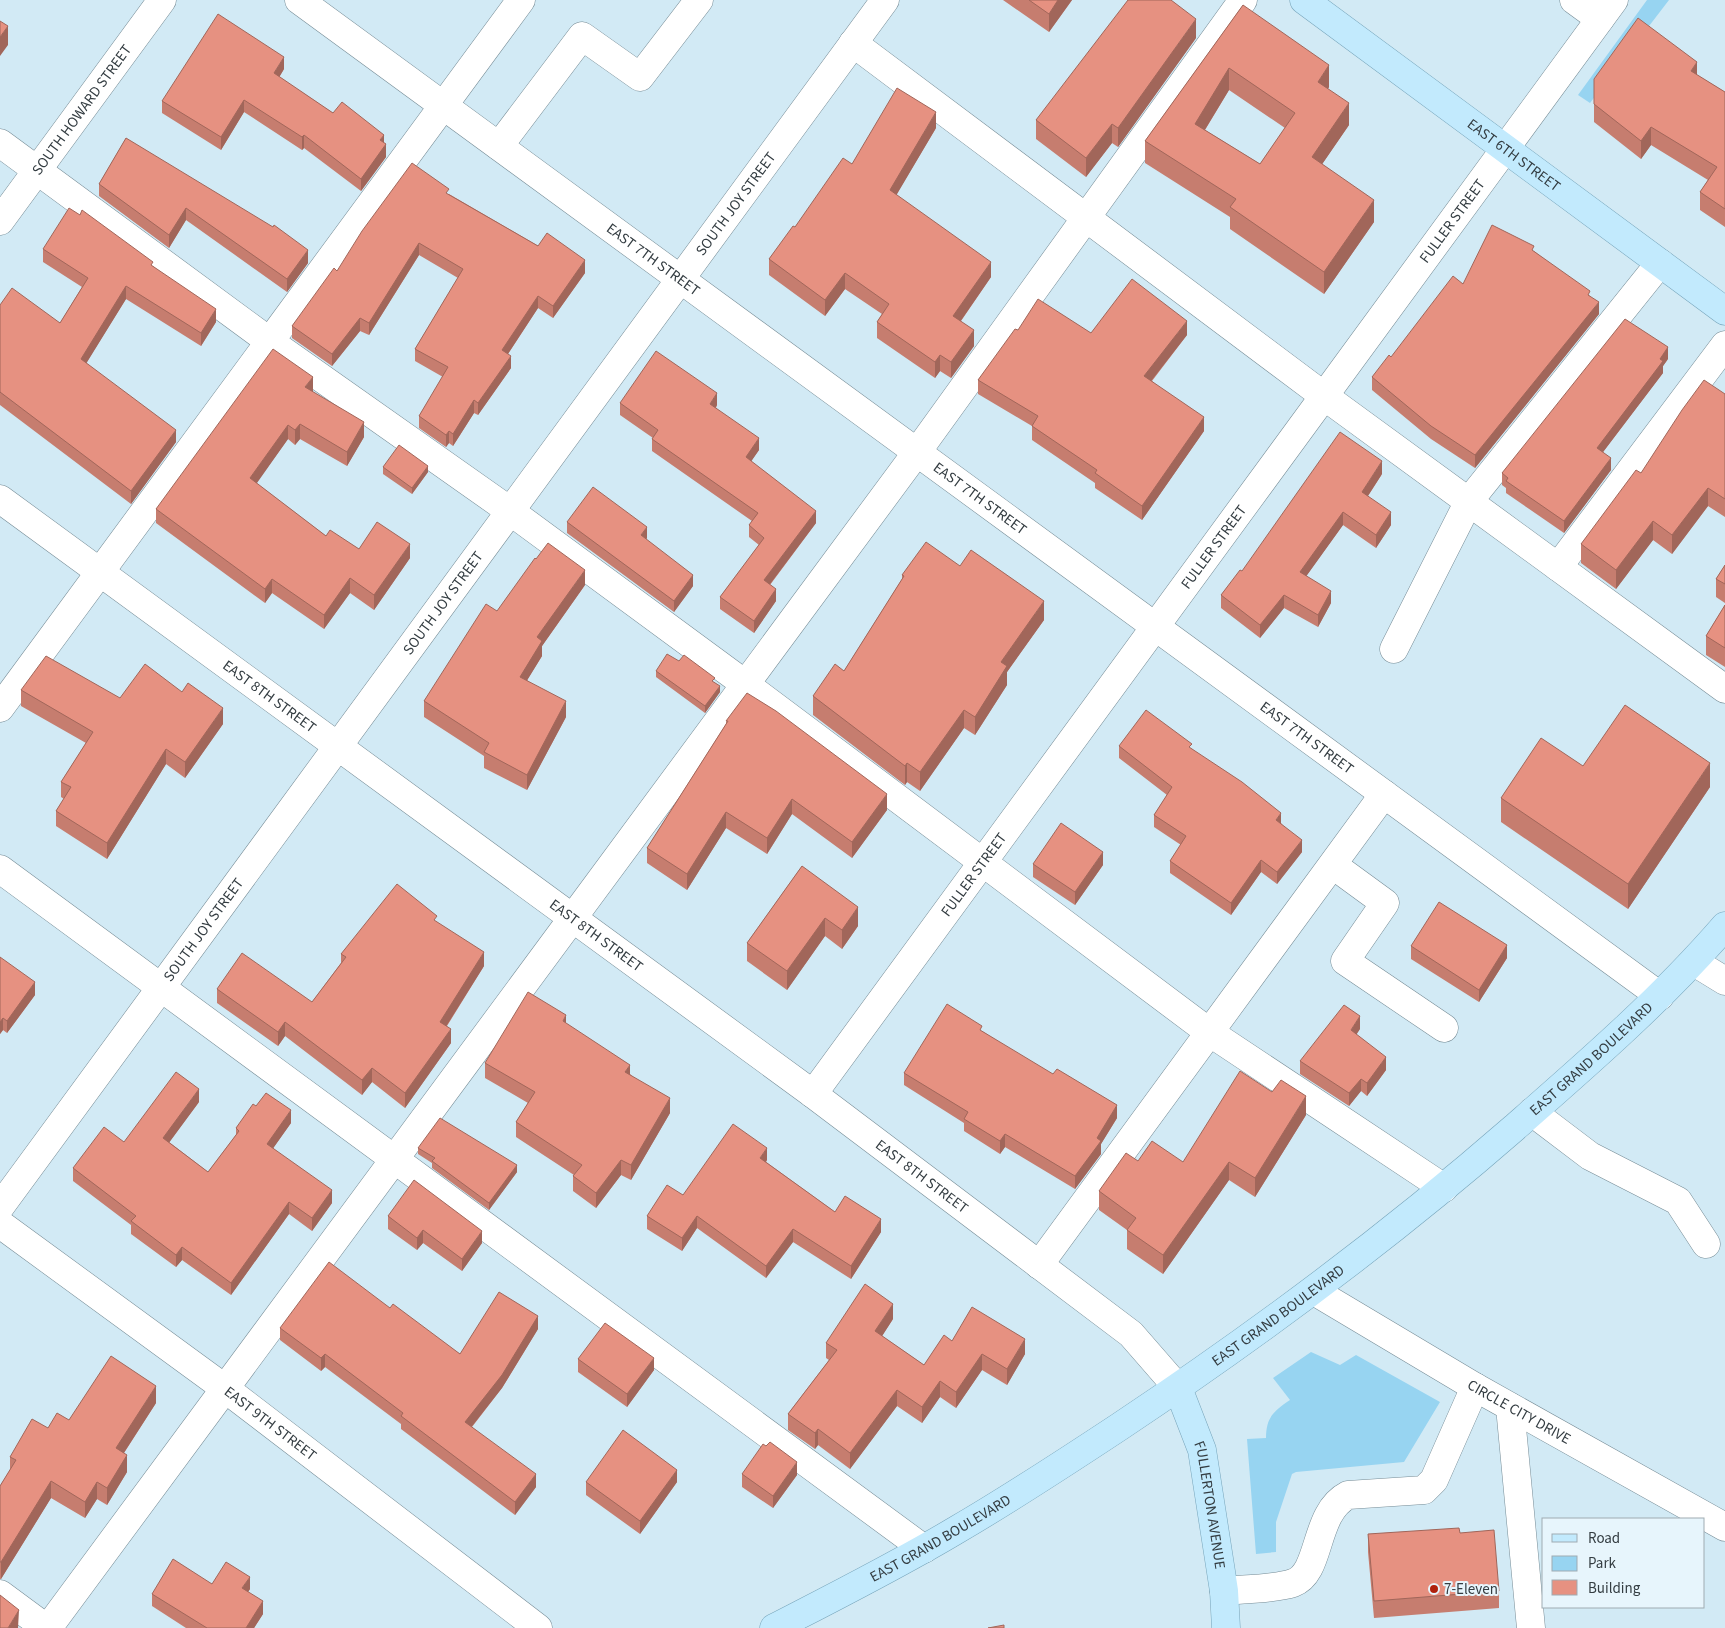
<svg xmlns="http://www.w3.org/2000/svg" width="1725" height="1628" viewBox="0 0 1725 1628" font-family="'Source Sans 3',sans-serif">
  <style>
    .green { fill: #97d4f1 }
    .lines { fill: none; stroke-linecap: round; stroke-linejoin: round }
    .minor-casing { stroke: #768c96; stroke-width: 29 }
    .major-casing { stroke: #76a4ba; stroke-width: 29 }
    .minor { stroke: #fff; stroke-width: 28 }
    .major { stroke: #c2eafd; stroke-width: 28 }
    .wall { fill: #c67d6f; fill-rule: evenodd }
    .shaded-wall { fill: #a1665a }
    .building { fill: #e69181; stroke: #a1665a; fill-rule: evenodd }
    .poi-dot { fill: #af210d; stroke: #e7f5fc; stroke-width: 2 }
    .labels { text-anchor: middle; stroke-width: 4; stroke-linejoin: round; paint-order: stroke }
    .street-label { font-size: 15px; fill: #343d42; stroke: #e7f5fc }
    .poi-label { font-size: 15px; fill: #343d42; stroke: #e7f5fc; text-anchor: start }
  </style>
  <rect width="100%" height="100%" fill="#d2eaf5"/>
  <path class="green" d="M1647,0H1669L1590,103L1578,95Z
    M1311,1352L1340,1365L1356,1355L1440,1402L1404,1462L1296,1472L1292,1474L1276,1522V1552L1256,1554L1247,1439L1266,1438C1266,1417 1274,1411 1290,1400L1273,1378Z"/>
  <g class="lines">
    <defs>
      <g id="minor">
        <path id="s1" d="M299,0L1660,996"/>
        <path d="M1574,0L1600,19"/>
        <path d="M853,43L1324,396L1725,689"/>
        <path d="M0,143L269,341L510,511L745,684L1209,1032L1444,1188"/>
        <path d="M499,146L582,36L640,77L699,0"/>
        <path id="s2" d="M0,221L162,0"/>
        <path id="s3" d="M0,499L813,1094L1131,1334L1178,1388"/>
        <path d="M1558,567L1725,345"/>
        <path d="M1394,649L1469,501L1660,263"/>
        <path d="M0,708L521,0"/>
        <path d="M1333,865L1385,903L1345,961L1444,1028"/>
        <path d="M0,869L924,1549"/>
        <path d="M1694,962L1725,981"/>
        <path id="s4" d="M813,1094L1614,0"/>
        <path d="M1532,1112L1590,1156L1678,1201L1706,1244"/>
        <path id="s5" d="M0,1207L885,0"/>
        <path id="s6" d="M0,1224L223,1387L538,1628"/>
        <path d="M1039,1265L1384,794"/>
        <path id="s7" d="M1314,1291L1475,1387L1725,1527"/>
        <path d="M1510,1407L1531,1628"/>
        <path d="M1224,1591C1243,1589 1276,1589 1293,1583C1322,1573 1313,1513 1348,1495L1424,1490L1434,1480L1475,1387"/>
        <path d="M0,1594L46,1628"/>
        <path d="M48,1628L917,452L1243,0"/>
      </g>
      <g id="major">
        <path id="s8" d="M1304,0L1725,311"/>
        <path id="s9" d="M1178,1388L1202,1450L1224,1591L1226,1628"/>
        <path id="s10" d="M774,1628C836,1596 898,1565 958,1529C1013,1497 1066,1462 1119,1427C1257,1335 1389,1237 1514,1128C1587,1064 1661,1000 1725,926"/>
      </g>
    </defs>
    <use href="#minor" class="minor-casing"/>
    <use href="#major" class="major-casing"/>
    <use href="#minor" class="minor"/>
    <use href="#major" class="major"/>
  </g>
  <path class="wall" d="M1003,0H1072L1049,32Z
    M1243,5L1329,87L1328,89L1349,125L1322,164L1374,222L1324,294L1230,229V217L1145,163V141ZM1229,90L1285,128L1260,164L1205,130Z
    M1196,38L1118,147L1112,143L1086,177L1036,139V120Z
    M284,69L279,77L333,113L384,143L386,157L361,191L304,148L302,150L244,112L221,150L162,113V101Z
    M1697,75L1725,92V227L1700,210V192L1708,180L1651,145L1641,159L1594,122V79Z
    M936,128L896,195L991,277L961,321L974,346L951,378L940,371L935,378L877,338V322L882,314L845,289L825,316L769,275V259L795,227L852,164Z
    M126,138L308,263L287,292L186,220L169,248L99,196V184Z
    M449,194L585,273L553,318L538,308L508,354L511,368L478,415L474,413L453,446L449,443L446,447L419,428V416L443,377L415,361V349L458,278L419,255L369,335L360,331L332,366L292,338V326L337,271Z
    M43,249L153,266L216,322L201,346L126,299L86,363L176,442L131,504L0,405V406V305L60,323L82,287L43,262Z
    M1534,251L1590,296L1599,314L1475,468L1431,439L1372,390V377L1463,284Z
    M1018,330L1091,333L1187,335L1152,381L1204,431L1142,520L1095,488V483L1032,440V426L978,394V380Z
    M1668,359L1663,366V373L1603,452L1611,470L1564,533L1506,493V488L1502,485V473Z
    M313,391L312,392L364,437L347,466L300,439L295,445L288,439L256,483L326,536L359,549L410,558L374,610L350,593L324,629L272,593L265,603L156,523V509Z
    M1725,394V517L1708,506L1672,554L1653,540L1616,589L1581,563V544L1641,473Z
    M620,403L717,405L716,408L759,450L751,461L816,523L770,585L776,601L754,633L720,609V597L759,545L749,537V525L752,521L652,451V439L653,438L620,415Z
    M383,467L428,472L412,494L383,474Z
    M1382,474L1368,496L1391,525L1376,548L1343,525L1306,576L1331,603L1318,627L1284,608L1260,638L1221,608V595L1242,571Z
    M567,522L647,538L646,539L693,586L674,612L567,533Z
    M1725,565V603L1716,597V579Z
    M960,566L1044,620L1007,672V685L975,735L964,728L920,791L907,782L905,785L813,715V696L844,671L902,579V575Z
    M585,585L542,646V656L527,680L566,717L527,790L484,768V756L424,717V701L497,611Z
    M1725,605V667L1706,655V636Z
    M656,671L715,683L720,692L705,713L656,677Z
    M21,690L120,698L223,724L185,778L166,764L107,859L56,826V811L64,799L61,797V782L86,743L21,706Z
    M726,721L887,810L852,858L792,814L767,854L726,828L687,890L647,863V848L726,724Z
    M1119,746L1192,749L1281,823L1302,852L1277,884L1261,872L1231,915L1170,873V861L1181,845L1154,827V815L1167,795L1119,758Z
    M1583,766L1710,787L1628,909L1501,822V798Z
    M1033,864L1103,865L1075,905L1033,877Z
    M802,866L858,926L842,949L825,936L787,990L747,961V943Z
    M437,922L484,966L447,1026L451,1043L405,1108L372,1082L362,1095L285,1036L278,1046L217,1003V989L312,1002L341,963V954Z
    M1411,946L1507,958L1479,1002L1411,959Z
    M0,957L35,995L7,1033L3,1030L0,1034Z
    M566,1024L630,1074L670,1113L631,1180L621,1175L596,1208L573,1191V1176L574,1175L516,1137V1122L528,1103L485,1078V1063Z
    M1360,1029L1356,1034L1386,1070L1367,1096L1361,1091L1349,1106L1300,1074V1061Z
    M982,1031L1117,1118L1101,1144V1154L1075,1189L1005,1147L1000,1154L964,1131V1123L904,1085V1073Z
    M199,1102L169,1142L208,1172L236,1135V1128L256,1106L291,1123L273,1148L332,1203L312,1231L289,1214L231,1295L182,1260L176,1267L131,1234V1225L73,1181V1168L124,1142Z
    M1306,1115L1255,1197L1229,1180L1163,1274L1127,1249V1230L1099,1210V1191L1138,1161L1183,1162Z
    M418,1148L517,1172L489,1210L432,1168V1163L418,1154Z
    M767,1160L766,1162L835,1212L881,1232L851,1279L793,1242L766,1278L697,1228L682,1251L647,1229V1216L683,1195Z
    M388,1216L482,1243L462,1271L423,1243L417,1250L388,1229Z
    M390,1308L460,1354L538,1329L502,1388L472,1427L536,1487L515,1515L401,1429V1424L325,1367L321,1371L280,1340V1328Z
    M893,1319L882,1336L924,1365L952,1341L1025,1354L1007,1385L982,1370L956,1408L940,1397L922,1423L897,1406L850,1469L818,1445L815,1449L788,1430V1414L829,1360L826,1358V1343Z
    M578,1359L654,1370L627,1407L578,1372Z
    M156,1403L124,1453L127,1472L107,1505L97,1499L85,1518L51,1498L1,1579H0V1486L10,1470V1457L48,1428L69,1420Z
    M742,1474L797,1475L773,1508L742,1487Z
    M586,1482H677L640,1534L586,1495Z
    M1460,1533L1499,1591V1608L1374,1618L1368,1552V1534Z
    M212,1584L250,1589L248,1592L263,1614L254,1628H186L152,1606V1594Z"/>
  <path class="shaded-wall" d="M1058,0H1072L1049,32V14Z
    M1196,19V38L1118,147V128Z
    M8,26V45L0,56V37Z
    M284,57V69L274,86V73Z
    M1697,62V80L1691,71Z
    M1329,65V87L1318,104V82Z
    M1229,68V90L1195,146V124Z
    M244,100V112L221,150V137Z
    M1349,103V125L1312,179V157Z
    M936,112V128L890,206V190Z
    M1112,124V143L1086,177V158Z
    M1651,127V145L1641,159V141Z
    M304,135V148L302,150V137Z
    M384,135V147L386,144V157L361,191V179L380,140Z
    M1374,200V222L1324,294V272Z
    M186,208V220L169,248V235Z
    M419,243V255L369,335V323Z
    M308,250V263L287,292V279Z
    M585,260V273L553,318V306Z
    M991,262V277L953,332V316Z
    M845,273V289L825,316V300Z
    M126,286V299L81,372V359Z
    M538,296V308L502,363V350Z
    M1599,302V314L1475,468V455Z
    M216,309V322L201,346V333Z
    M360,318V331L332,366V354Z
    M1187,321V335L1144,390V376Z
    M974,330V346L951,378V362Z
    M1668,347V359L1663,366V373L1597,460V448Z
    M940,355V371L935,378V362Z
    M511,356V368L478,415V403Z
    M313,377V391L305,401V387Z
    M717,393V405L710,416V404Z
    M474,400V413L453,446V434Z
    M1204,417V431L1142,520V506Z
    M364,422V437L347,466V452Z
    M300,424V439L295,445V430Z
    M288,425V439L250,493V478Z
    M176,430V442L131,504V491Z
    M449,431V443L446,447V435Z
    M759,438V450L746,469V457Z
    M1611,458V470L1564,533V521Z
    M1382,461V474L1362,505V492Z
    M428,466V472L412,494V488Z
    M1708,488V506L1672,554V535Z
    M816,511V523L764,592V580Z
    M1343,512V525L1300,585V572Z
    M1391,512V525L1376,548V535Z
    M1653,521V540L1616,589V570Z
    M647,527V538L641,547V535Z
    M410,544V558L374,610V595Z
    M585,570V585L542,646V656L520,692V677L537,637Z
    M693,575V586L674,612V601Z
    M350,578V593L324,629V615Z
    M272,579V593L265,603V589Z
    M776,589V601L754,633V621Z
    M1331,591V603L1318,627V615Z
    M1284,595V608L1260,638V625Z
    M1044,601V620L1007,672V685L975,735V717L1001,662Z
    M720,686V692L705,713V706Z
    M566,701V717L527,790V775Z
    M223,708V724L185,778V762Z
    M964,710V728L920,791V772Z
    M166,749V764L107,859V843Z
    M907,763V782L905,785V766Z
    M1710,763V787L1628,909V884Z
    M887,794V810L852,858V842Z
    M792,799V814L767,854V838Z
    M726,812V828L687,890V874Z
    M1281,813V825L1276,820Z
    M1302,840V852L1277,884V872Z
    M1103,852V865L1075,905V892Z
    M1261,860V872L1231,915V903Z
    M858,907V926L842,949V930Z
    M825,918V936L787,990V971Z
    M1507,945V958L1479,1002V990Z
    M484,952V966L440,1036V1022Z
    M35,982V995L7,1033V1021Z
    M566,1015V1030L563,1021Z
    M1360,1016V1029L1351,1043V1030Z
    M3,1018V1030L0,1034V1022Z
    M285,1022V1036L278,1046V1032Z
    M451,1029V1043L405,1108V1093Z
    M1386,1057V1070L1367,1096V1083Z
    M630,1065V1080L625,1072Z
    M372,1068V1082L362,1095V1080Z
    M1361,1079V1091L1349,1106V1093Z
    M199,1089V1102L163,1151V1138Z
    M1306,1096V1115L1255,1197V1178Z
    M670,1098V1113L631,1180V1165Z
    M1117,1105V1118L1101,1144V1154L1075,1189V1176L1097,1138Z
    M291,1110V1123L267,1157V1144Z
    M1005,1134V1147L1000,1154V1141Z
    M767,1148V1160L760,1171V1158Z
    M621,1160V1175L596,1208V1193Z
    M1229,1162V1180L1163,1274V1255Z
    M517,1165V1172L489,1210V1203Z
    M332,1190V1203L312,1231V1218Z
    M289,1202V1214L231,1295V1283Z
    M697,1216V1228L682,1251V1238Z
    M881,1219V1232L851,1279V1266Z
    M793,1229V1242L766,1278V1266Z
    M423,1230V1243L417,1250V1238Z
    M482,1231V1243L462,1271V1259Z
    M182,1247V1260L176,1267V1255Z
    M893,1304V1319L875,1347V1331Z
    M538,1316V1329L502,1388L465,1435V1422Z
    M1025,1339V1354L1007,1385V1369Z
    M325,1354V1367L321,1371V1358Z
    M982,1354V1370L956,1408V1392Z
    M654,1358V1370L627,1407V1394Z
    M940,1381V1397L922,1423V1407Z
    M156,1386V1403L116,1465V1448Z
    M897,1390V1406L850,1469V1453Z
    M818,1429V1445L815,1449V1433Z
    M127,1455V1472L107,1505V1488Z
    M797,1462V1475L773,1508V1496Z
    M677,1470V1482L640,1534V1521Z
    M536,1474V1487L515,1515V1502Z
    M51,1481V1498L1,1579V1562Z
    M97,1482V1499L85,1518V1502Z
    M250,1577V1589L242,1601V1588Z
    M263,1601V1614L254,1628H246Z
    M19,1610L18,1628H8Z"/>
  <path class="building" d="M1029,0H1058L1049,14Z
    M1128,0H1171L1196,19L1118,128L1112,124L1086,158L1036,120Z
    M1243,5L1329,65L1318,82L1349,103L1312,157L1374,200L1324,272L1230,207L1236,199L1145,141ZM1229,68L1295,113L1260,164L1195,124Z
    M218,14L284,57L274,73L333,113L342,102L384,135L380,140L386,144L361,179L304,135L302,137L244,100L221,137L162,101Z
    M1638,18L1697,62L1691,71L1725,92V209L1700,192L1717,167L1651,127L1641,141L1594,104V79Z
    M0,21L8,26L0,37Z
    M897,88L936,112L890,190L991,262L953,316L974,330L951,362L940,355L935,362L877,322L889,304L845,273L825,300L769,259L793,226L795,227L843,158L852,164Z
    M126,138L273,227L274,225L308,250L287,279L186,208L169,235L99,184Z
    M412,163L449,189L446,193L538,246L547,233L585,260L553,306L538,296L502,350L511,356L478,403L474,400L453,434L449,431L446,435L419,416L448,367L415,349L463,269L419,243L369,323L360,318L332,354L292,326L334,268L337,271L362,231Z
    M69,208L80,215L82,210L153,262L151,265L216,309L201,333L126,286L81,359L176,430L131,491L0,392V393V305L12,288L60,323L88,278L43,249Z
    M1492,225L1534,246L1532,250L1590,291L1588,295L1599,302L1475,455L1431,426L1372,377L1389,355L1391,357L1453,276L1463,284Z
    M1132,279L1187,321L1144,376L1204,417L1142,506L1095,473L1097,470L1032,426L1038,416L978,380L1015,329L1018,330L1038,299L1091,333Z
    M1625,319L1668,347L1660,359L1663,361L1597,448L1611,458L1564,521L1506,481L1508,478L1502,473Z
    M273,349L313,377L305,387L364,422L347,452L300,424L295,430L288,425L250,478L326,536L330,530L359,549L377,522L410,544L374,595L350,578L324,615L272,579L265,589L156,509Z
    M656,351L717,393L710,404L759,438L746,457L816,511L764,580L776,589L754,621L720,597L764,538L749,525L758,513L652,439L658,430L620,403Z
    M1704,380L1725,394V499L1708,488L1672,535L1653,521L1616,570L1581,544L1636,470L1641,473L1682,410Z
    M1340,432L1382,461L1362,492L1391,512L1376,535L1343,512L1300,572L1331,591L1318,615L1284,595L1260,625L1221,595L1240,570L1242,571Z
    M399,445L428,466L412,488L383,467Z
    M593,487L647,527L641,535L693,575L674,601L567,522Z
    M926,542L960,566L971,550L1044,601L1001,662L1007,666L975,717L964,710L920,772L907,763L905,766L813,696L835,664L844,671L904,576L902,575Z
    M548,543L585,570L537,637L542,641L520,677L566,701L527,775L484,752L489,743L424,701L486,604L497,611L535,558L536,559Z
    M1725,565V584L1716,579Z
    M1725,605V648L1706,636Z
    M667,654L679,661L684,655L715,678L712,681L720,686L705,706L656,671Z
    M46,656L120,698L145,664L182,692L188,683L223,708L185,762L166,749L107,843L56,811L71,787L61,782L93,732L21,690Z
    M747,693L776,711L887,794L852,842L792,799L767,838L726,812L687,874L647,848L728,721H726Z
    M1625,705L1710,763L1628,884L1501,798L1541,738L1583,766Z
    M1146,710L1192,744L1189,747L1242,782L1281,813L1276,820L1302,840L1277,872L1261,860L1231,903L1170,861L1186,836L1154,815L1172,787L1119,746Z
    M1061,823L1103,852L1075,892L1033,864Z
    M802,866L858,907L842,930L825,918L787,971L747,943Z
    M397,884L437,916L434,920L484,952L440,1022L451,1029L405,1093L372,1068L362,1080L285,1022L278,1032L217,989L242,953L312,1002L346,957L341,954Z
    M1439,902L1507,945L1479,990L1411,946Z
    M0,957L35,982L7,1021L3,1018L0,1022Z
    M528,992L566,1015L563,1021L630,1065L625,1072L670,1098L631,1165L621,1160L596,1193L573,1176L582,1165L516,1122L535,1092L485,1063Z
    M947,1004L982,1026L980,1030L1053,1074L1057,1069L1117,1105L1097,1138L1101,1141L1075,1176L1005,1134L1000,1141L964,1119L968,1112L904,1073Z
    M1344,1005L1360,1016L1351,1030L1386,1057L1367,1083L1361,1079L1349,1093L1300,1061Z
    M1240,1071L1272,1092L1281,1080L1306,1096L1255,1178L1229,1162L1163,1255L1127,1230L1136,1218L1099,1191L1126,1153L1138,1161L1152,1141L1183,1162Z
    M176,1072L199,1089L163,1138L208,1172L239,1131L236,1128L253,1104L256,1106L266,1093L291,1110L267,1144L332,1190L312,1218L289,1202L231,1283L182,1247L176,1255L131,1221L136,1216L73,1168L104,1127L124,1142Z
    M440,1118L517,1165L489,1203L432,1161L435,1158L418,1148Z
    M733,1124L767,1148L760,1158L835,1212L845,1196L881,1219L851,1266L793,1229L766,1266L697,1216L682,1238L647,1216L667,1185L683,1195Z
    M414,1180L482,1231L462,1259L423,1230L417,1238L388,1216Z
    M329,1262L390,1308L393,1304L460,1354L499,1292L538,1316L502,1375L465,1422L536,1474L515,1502L401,1416L403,1413L325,1354L321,1358L280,1328Z
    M865,1284L893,1304L875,1331L924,1365L944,1335L952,1341L972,1307L1025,1339L1007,1369L982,1354L956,1392L940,1381L922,1407L897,1390L850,1453L818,1429L815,1433L788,1414L837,1350L826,1343Z
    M605,1323L654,1358L627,1394L578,1359Z
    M111,1356L156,1386L116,1448L127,1455L107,1488L97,1482L85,1502L51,1481L1,1562H0V1486L16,1460L10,1457L32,1419L48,1428L57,1413L69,1420Z
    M623,1430L677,1470L640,1521L586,1482Z
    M770,1442L797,1462L773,1496L742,1474L763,1444L766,1446Z
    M1459,1528L1460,1533L1494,1530L1499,1591L1374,1601L1368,1534Z
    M173,1559L212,1584L226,1562L250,1577L242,1588L263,1601L246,1628H207L152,1594Z
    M0,1595L19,1610L8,1628H0Z
    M1004,1625V1628H988Z"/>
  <circle class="poi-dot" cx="1434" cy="1589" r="5"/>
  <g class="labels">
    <g class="street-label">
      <text dy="5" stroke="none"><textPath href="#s2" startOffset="138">SOUTH HOWARD STREET</textPath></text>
      <text dy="5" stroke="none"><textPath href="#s8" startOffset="261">EAST 6TH STREET</textPath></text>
      <text dy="5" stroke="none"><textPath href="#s5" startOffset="1244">SOUTH JOY STREET</textPath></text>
      <text dy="5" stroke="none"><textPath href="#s4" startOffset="1082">FULLER STREET</textPath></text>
      <text dy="5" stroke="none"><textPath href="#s1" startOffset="439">EAST 7TH STREET</textPath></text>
      <text dy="5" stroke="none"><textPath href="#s1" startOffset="844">EAST 7TH STREET</textPath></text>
      <text dy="5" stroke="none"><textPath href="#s4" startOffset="678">FULLER STREET</textPath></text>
      <text dy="5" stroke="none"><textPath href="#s5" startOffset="749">SOUTH JOY STREET</textPath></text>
      <text dy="5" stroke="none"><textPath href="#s3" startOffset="334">EAST 8TH STREET</textPath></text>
      <text dy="5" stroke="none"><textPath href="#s1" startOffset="1249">EAST 7TH STREET</textPath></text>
      <text dy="5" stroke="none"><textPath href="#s4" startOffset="272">FULLER STREET</textPath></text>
      <text dy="5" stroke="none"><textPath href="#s5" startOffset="344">SOUTH JOY STREET</textPath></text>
      <text dy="5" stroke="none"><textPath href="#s3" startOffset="739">EAST 8TH STREET</textPath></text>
      <text dy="5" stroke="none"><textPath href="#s10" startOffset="999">EAST GRAND BOULEVARD</textPath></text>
      <text dy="5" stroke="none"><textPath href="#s3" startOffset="1144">EAST 8TH STREET</textPath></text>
      <text dy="5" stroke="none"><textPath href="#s10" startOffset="594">EAST GRAND BOULEVARD</textPath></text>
      <text dy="5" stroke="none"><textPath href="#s7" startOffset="238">CIRCLE CITY DRIVE</textPath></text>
      <text dy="5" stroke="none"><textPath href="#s6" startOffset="336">EAST 9TH STREET</textPath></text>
      <text dy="5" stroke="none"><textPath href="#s9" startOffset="122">FULLERTON AVENUE</textPath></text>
      <text dy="5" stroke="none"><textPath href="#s10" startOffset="189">EAST GRAND BOULEVARD</textPath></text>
    </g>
    <g class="poi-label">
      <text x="1444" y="1594">7-Eleven</text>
    </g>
  </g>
  <rect x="1542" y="1518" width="162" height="90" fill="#e7f5fc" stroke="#9fabb2"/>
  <rect x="1552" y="1534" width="25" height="8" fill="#c2eafd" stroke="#9fabb2"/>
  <text x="1588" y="1543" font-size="15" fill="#343d42">Road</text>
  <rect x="1552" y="1556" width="25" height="15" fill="#97d4f1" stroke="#9fabb2"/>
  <text x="1588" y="1568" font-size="15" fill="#343d42">Park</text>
  <rect x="1552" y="1580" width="25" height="15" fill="#e69181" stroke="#9fabb2"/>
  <text x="1588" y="1593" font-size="15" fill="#343d42">Building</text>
</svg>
